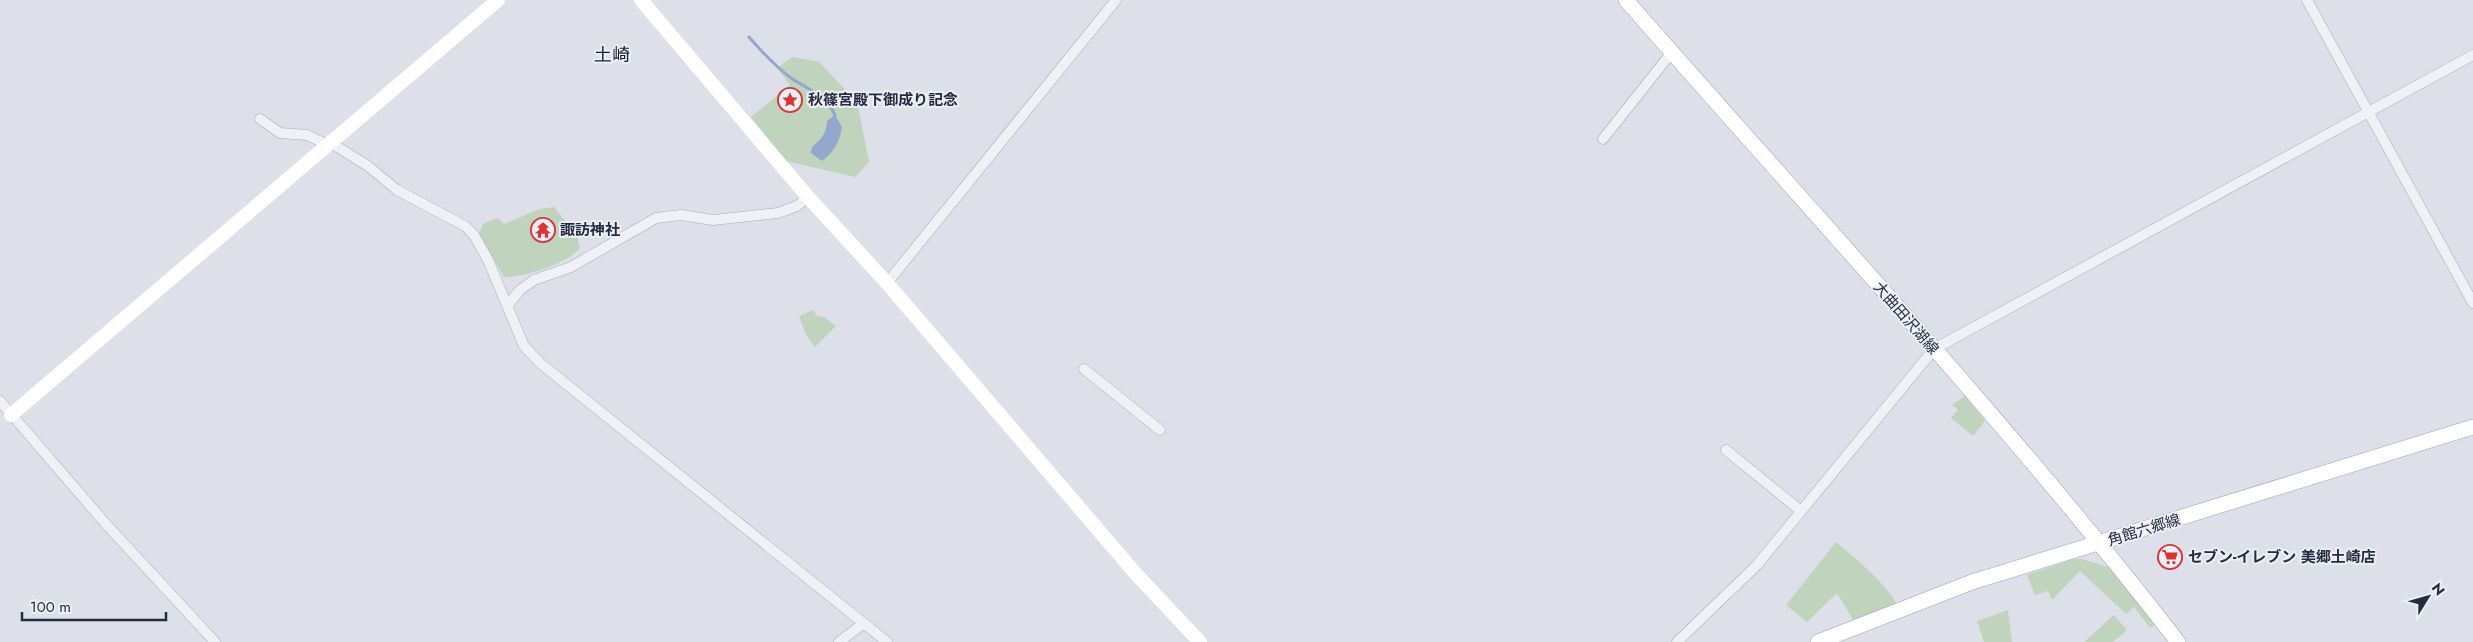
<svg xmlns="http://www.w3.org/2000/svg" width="2473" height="642" viewBox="0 0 2473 642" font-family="Jost,'Noto Sans JP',sans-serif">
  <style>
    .green { fill: #bfd3bd }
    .water { fill: #94a7cc }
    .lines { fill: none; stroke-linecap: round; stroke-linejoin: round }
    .stream { stroke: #94a7cc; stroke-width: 3 }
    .street-casing { stroke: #a6aab6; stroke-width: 11 }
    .primary-casing { stroke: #9ba1b5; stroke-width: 16 }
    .street { stroke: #f0f1f6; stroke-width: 10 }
    .secondary { stroke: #fff; stroke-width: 14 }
    .primary { stroke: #fff; stroke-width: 15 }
    .labels { text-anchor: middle; stroke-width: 4; stroke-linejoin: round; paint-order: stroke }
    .poi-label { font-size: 15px; font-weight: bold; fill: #252b40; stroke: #eceff6; text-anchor: start }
    .street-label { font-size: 15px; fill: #252b40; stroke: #eceff6 }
    .quarter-label { font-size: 18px; fill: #181c30; stroke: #eceff6 }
  </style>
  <rect width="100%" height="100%" fill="#dde0e8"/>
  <path class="green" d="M793,57L819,62L857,102L869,162L855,177L786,161L751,117L790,85L777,68Z
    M554,207L577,236L580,248C567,264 524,277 504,277L479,234L483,224L498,218L504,224L540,209Z
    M813,310L817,316L824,317L836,326L815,347L806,335L799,316Z
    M1965,396L1985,421L1973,436L1951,418L1958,410L1952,405Z
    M1836,542C1858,561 1883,580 1898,606L1855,623L1837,593L1807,622L1786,605Z
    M2074,559H2082L2111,568L2156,624L2150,628L2134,607L2126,614L2080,571L2052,600L2048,591L2035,595L2027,575Z
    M2008,610L2012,642H1984L1977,621Z
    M2114,615L2127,630L2113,642H2084Z"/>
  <path class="water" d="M835,115L842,127C839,143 835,151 822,161L811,153L812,147C821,140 827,132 827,121Z"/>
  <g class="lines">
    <path class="stream" d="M749,37C762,52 775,66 791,78C809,90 825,94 835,115"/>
    <defs>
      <path id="street" d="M2307,0L2473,303
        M260,119L280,133L307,135L328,145
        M1603,139L1672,52
        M331,143L368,166L397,190L465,226L474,235L488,260L524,346L540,363L887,642
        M887,283L1116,0
        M507,306L520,290L534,280L571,267L656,218L681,215L713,220L778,213L797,206L808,197
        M1084,369L1160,430
        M0,401L105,523L215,642
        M1726,450L1801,511
        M839,642L864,623
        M1677,642L1757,565L1934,349L2473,55"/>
      <path id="primary" d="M1626,0C1812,213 2005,419 2178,642
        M1818,642L1972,582L2473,427"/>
    </defs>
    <use href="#street" class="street-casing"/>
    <use href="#primary" class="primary-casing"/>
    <use href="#street" class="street"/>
    <path class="secondary" d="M641,0L808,197L887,283L1136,574L1200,642
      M11,415L498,0"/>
    <use href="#primary" class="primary"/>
  </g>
  <defs>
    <symbol id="sight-ring" viewBox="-11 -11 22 22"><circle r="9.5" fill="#eceff6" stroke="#da3535" stroke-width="1.5"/><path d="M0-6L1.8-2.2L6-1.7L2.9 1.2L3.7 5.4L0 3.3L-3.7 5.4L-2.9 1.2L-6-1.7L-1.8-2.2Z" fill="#da3535"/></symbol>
    <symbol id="temple-ring" viewBox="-11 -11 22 22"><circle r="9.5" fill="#eceff6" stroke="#da3535" stroke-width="1.5"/><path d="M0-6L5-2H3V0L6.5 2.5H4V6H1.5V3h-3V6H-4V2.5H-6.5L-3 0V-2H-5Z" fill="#da3535"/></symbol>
    <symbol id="supermarket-ring" viewBox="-11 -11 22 22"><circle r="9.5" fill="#eceff6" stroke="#da3535" stroke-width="1.5"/><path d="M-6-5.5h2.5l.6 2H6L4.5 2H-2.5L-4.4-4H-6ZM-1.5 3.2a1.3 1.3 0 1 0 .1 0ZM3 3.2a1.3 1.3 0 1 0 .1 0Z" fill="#da3535"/></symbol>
  </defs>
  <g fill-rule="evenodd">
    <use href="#sight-ring" x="776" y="86" width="28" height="28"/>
    <use href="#temple-ring" x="529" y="216" width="28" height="28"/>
    <use href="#supermarket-ring" x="2156" y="543" width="28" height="28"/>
  </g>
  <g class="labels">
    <g class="poi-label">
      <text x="808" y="105">秋篠宮殿下御成り記念</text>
      <text x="560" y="235">諏訪神社</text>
      <text x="2188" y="562">セブン-イレブン 美郷土崎店</text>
    </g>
    <g class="street-label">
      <text transform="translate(1906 318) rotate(49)" y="5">大曲田沢湖線</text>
      <text transform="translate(2144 530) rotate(-17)" y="5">角館六郷線</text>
    </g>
    <g class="quarter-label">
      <text x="612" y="61">土崎</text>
    </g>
  </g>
  <g transform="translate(2428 597) rotate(53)" stroke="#eceff6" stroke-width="4" paint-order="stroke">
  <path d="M0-4L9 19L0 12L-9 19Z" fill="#252b40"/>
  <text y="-8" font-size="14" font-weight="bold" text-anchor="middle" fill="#252b40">N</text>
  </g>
  <path d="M22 612v8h144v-8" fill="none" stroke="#252b40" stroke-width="2.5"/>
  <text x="30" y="612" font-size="15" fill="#252b40" stroke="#eceff6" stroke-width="4" paint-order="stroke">100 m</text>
</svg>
